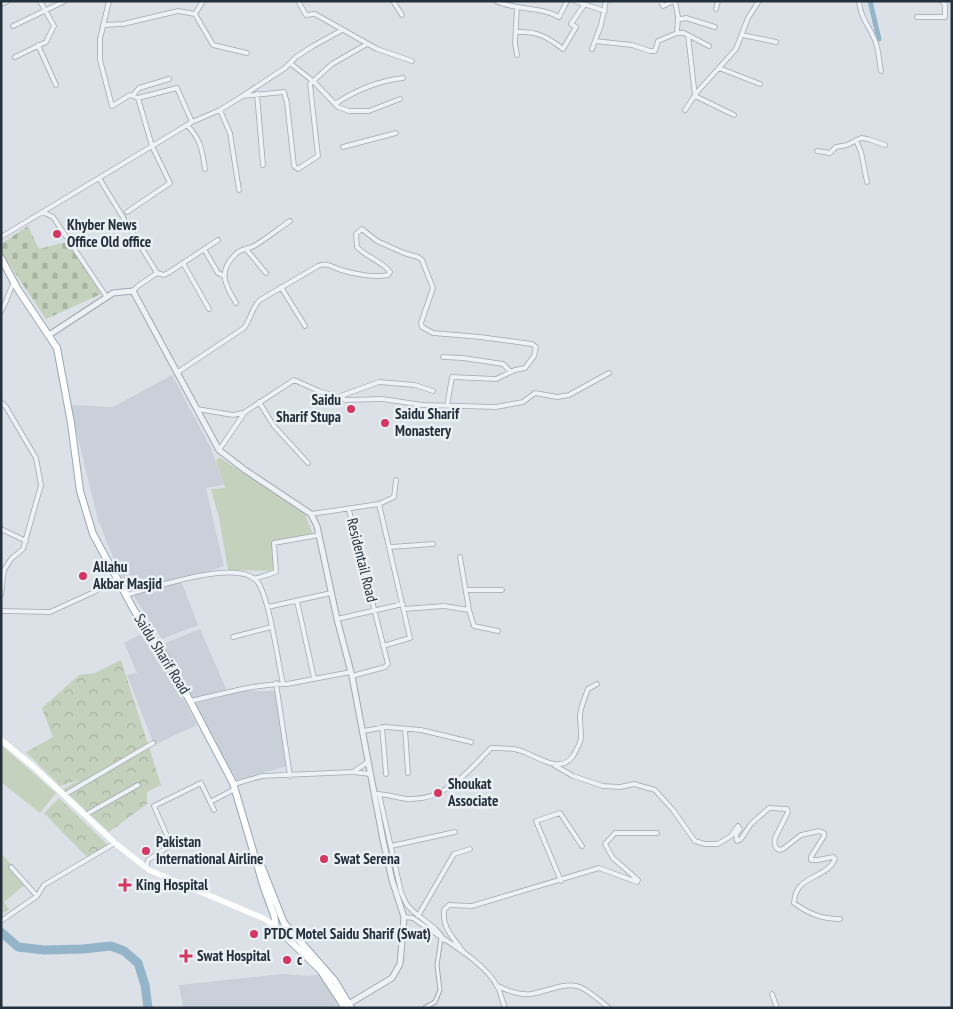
<svg xmlns="http://www.w3.org/2000/svg" width="953" height="1009" viewBox="0 0 953 1009" font-family="'PT Sans Narrow',sans-serif">
  <style>
    .built { fill: #c9d0d9 }
    .forest { fill: url(#forest-crowns) }
    .cemetery { fill: url(#cemetery-stones) }
    .park { fill: #c4d1bc }
    .lines { fill: none; stroke-linecap: round; stroke-linejoin: round }
    .canal { stroke: #94b4c9; stroke-width: 5 }
    .river { stroke: #94b4c9; stroke-width: 9 }
    .pedestrian-casing { stroke: #a1a8b1; stroke-width: 5 }
    .minor-casing { stroke: #a1a8b1; stroke-width: 5.5 }
    .tertiary-casing { stroke: #a1a8b1; stroke-width: 7 }
    .primary-casing { stroke: #9aa7b3; stroke-width: 8 }
    .pedestrian { stroke: #eef1f5; stroke-width: 3 }
    .minor { stroke: #eef1f5; stroke-width: 4 }
    .tertiary { stroke: #eef1f5; stroke-width: 5 }
    .secondary { stroke: #fff; stroke-width: 5.5 }
    .primary { stroke: #fff; stroke-width: 6 }
    .poi-dot { fill: #d43761; stroke: #eaf0f4; stroke-width: 2 }
    .labels { text-anchor: middle; stroke-width: 5; stroke-linejoin: round; paint-order: stroke }
    .poi-label { font-size: 15px; font-weight: bold; fill: #25303d; stroke: #eaf0f4; text-anchor: start }
    .street-label { font-size: 15px; fill: #25303d; stroke: #eaf0f4 }
  </style>
  <defs>
    <pattern id="forest-crowns" width="20" height="18" patternUnits="userSpaceOnUse" patternTransform="scale(1.25)"><rect width="20" height="18" fill="#c4d1bc"/><path d="M2 6a3 3 0 1 1 6 0M12 15a3 3 0 1 1 6 0" fill="none" stroke="#a8b4a2"/></pattern>
    <pattern id="cemetery-stones" width="16" height="16" patternUnits="userSpaceOnUse" patternTransform="scale(1.25)"><rect width="16" height="16" fill="#c4d1bc"/><path d="M2 7V4a2 2 0 0 1 4 0v3zM10 15v-3a2 2 0 0 1 4 0v3z" fill="#a8b4a2"/></pattern>
  </defs>
  <rect width="100%" height="100%" fill="#dbe1e7"/>
  <path class="built" d="M172,375L211,448L224,485L206,488L224,566L181,581L198,625L162,639L122,579L98,520L70,405L113,407Z
    M200,629L227,691H275L288,766L236,780L163,644Z
    M143,633L169,672L197,725L154,745L127,675L137,673L124,643Z
    M282,974L309,976L320,974L339,1008H183L179,985Z"/>
  <path class="forest" d="M121,660L161,785L147,792V804L109,832L63,789L79,780L60,786L26,752L53,737L42,708L79,675L95,673Z
    M59,798L108,845L87,857L44,813Z"/>
  <path class="cemetery" d="M28,226L39,249L70,241L101,294L46,319L1,252V244Z"/>
  <path class="park" d="M219,457L304,512L313,534L272,541L275,571L228,570L219,518L211,489L225,488L216,461Z
    M1,745L56,793L40,813L1,782Z
    M1,853L27,883L4,902L9,910L1,914Z"/>
  <g class="lines">
    <path class="canal" d="M870,1L879,39"/>
    <path class="river" d="M1,932L18,947L44,950L83,949L111,946L124,951L138,963L145,985L148,1008"/>
    <defs>
      <path id="pedestrian" d="M424,1008L435,1002L440,990L437,965L441,938"/>
      <path id="minor" d="M109,1L100,39V60L112,106L130,95L138,98L177,88L192,122
        M298,1L306,15L315,14L377,49L412,61
        M393,1L402,15
        M496,1C516,11 540,6 559,17L567,1
        M575,1L605,11
        M661,1L663,6L674,1
        M675,1L678,17L677,33
        M859,1C860,18 871,28 876,43C879,52 879,62 881,71
        M1,4L8,1
        M716,9L718,1
        M195,14L203,1
        M917,17H945V4L942,1
        M678,18L682,19L686,18L715,27
        M103,25L123,24L178,11L195,14L213,45L247,53
        M13,26L65,1
        M516,32C537,31 546,36 563,49L576,27L571,24L584,5
        M688,35L695,96L734,115
        M742,35L776,42
        M595,41L632,45L650,51H655L658,41L677,33H684L709,46
        M38,45L56,85
        M592,49L601,25L606,1
        M517,55L515,43L517,7
        M15,57L46,42L54,26L40,1
        M290,63L314,82L338,107L349,111H369L400,99
        M719,68L760,84
        M257,94L263,165
        M133,95L139,88L169,79
        M243,96L284,92L287,103L294,166L298,169L318,156L310,84L332,64L367,44
        M335,104C356,90 377,81 403,78
        M220,110L230,133L239,190
        M685,110L698,91L736,49L748,18L759,1
        M187,125C201,140 202,149 205,169
        M856,140L861,152L867,182
        M343,147L396,133
        M817,151L830,153L836,147L847,145L861,138L868,139L885,145
        M99,178L157,273
        M43,212L53,217L106,296
        M127,212L170,183L152,146L138,98
        M1,237L192,122L220,110L241,97L285,68L296,57L313,46L342,30
        M204,249L218,273L224,276
        M246,249L266,273
        M183,263L209,309
        M281,287L305,326
        M133,291L138,286L157,273L164,275L168,273L218,240
        M236,303C225,285 217,271 236,254C240,249 248,249 254,246C266,239 278,229 290,221
        M1,311C7,302 9,291 14,282
        M443,357L463,358L503,364L511,372
        M178,372L244,328C251,319 252,307 260,300L318,266C327,262 332,267 341,270C354,274 375,278 388,275L390,272C382,261 366,257 357,247L356,234L362,229L377,241L404,253L418,257L422,260L433,288L421,323L422,327L433,333L480,337L532,344L536,347L534,356L525,368L515,370L496,379L452,377L447,406
        M338,397L379,382L415,385L433,391
        M1,402L6,407L36,458L41,485L23,549L11,559L4,570L1,595
        M259,402L274,426L308,463
        M197,409L233,415L243,413
        M219,450L245,412L294,380L319,391L346,400L382,399L423,405L496,407L523,402L535,393L557,397L569,395L609,373
        M379,504L410,638L383,646
        M349,510L388,664L385,667L352,676
        M311,514L379,504L394,497L396,480
        M1,529L26,541
        M390,547L433,544
        M460,557L469,610L474,626L498,631
        M254,579L276,572L274,543L319,535
        M466,590H502
        M126,595C153,588 235,559 256,580C269,593 278,663 283,684
        M297,601L314,678
        M268,607L331,593
        M404,609L444,606L469,610
        M1,611L50,612L94,592L117,578
        M337,619L403,604
        M233,637L271,627
        M276,683L290,776
        M190,701C222,694 254,684 287,684L351,672
        M382,727L386,774
        M405,729L408,773
        M363,731L386,727L421,730L471,742
        M554,765L573,776L603,786L620,787L634,784L655,790L673,810L695,841L705,844H718L731,836L738,826L740,829L736,835L737,841L741,839L751,824L769,808L787,809L788,812L775,838C774,843 775,848 779,850L783,849L801,835L819,831L824,833V836L811,857V860H818L833,857L835,859C826,880 795,874 794,903C809,914 822,919 840,919
        M353,772L368,762
        M234,784L262,776L353,772L370,774
        M374,794C386,793 396,798 408,799C445,801 468,772 491,748C499,748 509,748 518,750C535,754 559,776 573,756C576,751 580,744 581,738C581,730 580,722 580,715C581,706 585,697 588,689L597,684
        M379,794L401,892C403,897 405,902 408,906C419,919 436,925 444,940
        M64,795L153,743
        M210,802L235,789
        M85,815L138,785
        M391,846L455,832
        M11,867L37,896
        M146,868L148,860L171,845L154,806L201,783L214,810
        M561,881L536,821L560,813L582,846
        M418,916L454,854L470,849
        M404,917L413,918C437,936 484,960 497,986C501,992 502,1001 505,1008
        M1,921L37,896L44,885L115,843
        M464,953C454,938 442,929 444,910L449,905L472,906L599,868L637,882L638,880L613,858L605,844L615,833H657
        M498,986C508,991 519,995 531,994C546,992 566,981 580,987C591,992 600,1001 609,1008
        M772,994L777,1008"/>
      <path id="tertiary" d="M49,335L113,293L133,291L219,450L245,470L311,514L317,526L337,619L352,676L383,840L392,880L404,917L400,964L392,978L347,1005"/>
      <path id="primary" d="M1,258L17,288L57,348L71,423L80,491L93,534L134,610L171,665L233,783L264,888L274,915L276,927L321,971L345,1008
        M259,860L284,923L335,981L351,1008"/>
    </defs>
    <use href="#pedestrian" class="pedestrian-casing"/>
    <use href="#minor" class="minor-casing"/>
    <use href="#tertiary" class="tertiary-casing"/>
    <use href="#primary" class="primary-casing"/>
    <use href="#pedestrian" class="pedestrian"/>
    <use href="#minor" class="minor"/>
    <use href="#tertiary" class="tertiary"/>
    <path class="secondary" d="M1,740L34,767L115,843L149,870L265,919L276,927"/>
    <use href="#primary" class="primary"/>
  </g>
  <g class="poi-dot">
    <circle cx="57" cy="234" r="5"/>
    <circle cx="351" cy="409" r="5"/>
    <circle cx="385" cy="423" r="5"/>
    <circle cx="83" cy="576" r="5"/>
    <circle cx="438" cy="793" r="5"/>
    <circle cx="146" cy="851" r="5"/>
    <circle cx="324" cy="859" r="5"/>
    <path d="M122.5 877.5h5v5h5v5h-5v5h-5v-5h-5v-5h5z"/>
    <circle cx="254" cy="934" r="5"/>
    <path d="M183.5 948.5h5v5h5v5h-5v5h-5v-5h-5v-5h5z"/>
    <circle cx="287" cy="960" r="5"/>
  </g>
  <g class="labels">
    <g class="poi-label">
      <text x="67" y="230">Khyber News<tspan x="67" dy="17">Office Old office</tspan></text>
      <text x="341" y="405" text-anchor="end">Saidu<tspan x="341" dy="17">Sharif Stupa</tspan></text>
      <text x="395" y="419">Saidu Sharif<tspan x="395" dy="17">Monastery</tspan></text>
      <text x="93" y="572">Allahu<tspan x="93" dy="17">Akbar Masjid</tspan></text>
      <text x="448" y="789">Shoukat<tspan x="448" dy="17">Associate</tspan></text>
      <text x="156" y="847">Pakistan<tspan x="156" dy="17">International Airline</tspan></text>
      <text x="334" y="864">Swat Serena</text>
      <text x="136" y="890">King Hospital</text>
      <text x="264" y="939">PTDC Motel Saidu Sharif (Swat)</text>
      <text x="197" y="961">Swat Hospital</text>
      <text x="297" y="965">c</text>
    </g>
    <g class="street-label">
      <text transform="translate(362 560) rotate(76)" y="5">Residentail Road</text>
      <text transform="translate(162 654) rotate(58)" y="5">Saidu Sharif Road</text>
    </g>
  </g>
  <rect width="953" height="1009" fill="none" stroke="#25303d" stroke-width="5"/>
</svg>
